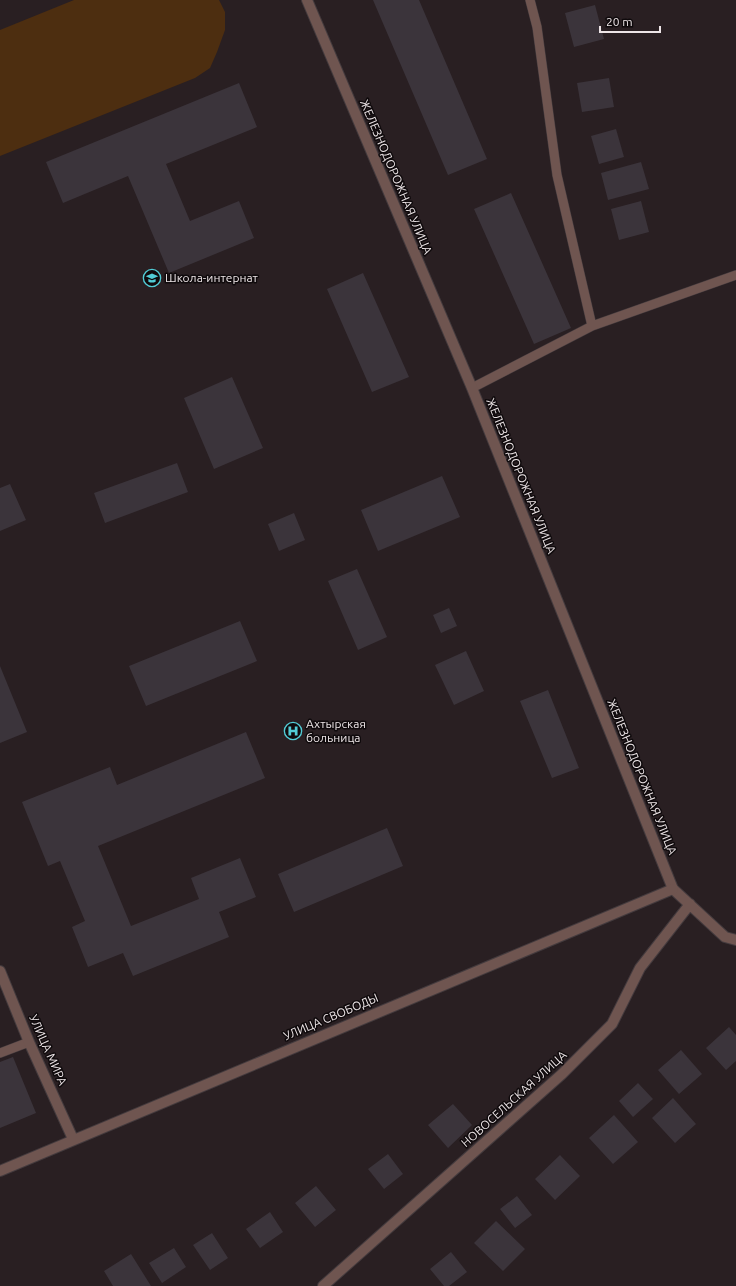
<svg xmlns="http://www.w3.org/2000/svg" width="736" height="1286" viewBox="0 0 736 1286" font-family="Ubuntu,sans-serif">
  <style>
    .green { fill: #4d2e10 }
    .building { fill: #3b343b }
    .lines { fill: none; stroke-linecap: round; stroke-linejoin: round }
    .service-casing { stroke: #443b3e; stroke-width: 10 }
    .minor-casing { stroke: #443b3e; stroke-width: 12 }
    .tertiary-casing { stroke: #443b3e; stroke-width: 12 }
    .service { stroke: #6f5550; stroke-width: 9 }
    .minor { stroke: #6f5550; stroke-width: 10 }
    .tertiary { stroke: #6f5550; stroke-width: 10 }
    .labels { text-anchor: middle; stroke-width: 3; stroke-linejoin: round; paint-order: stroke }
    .street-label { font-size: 12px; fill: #ede5e7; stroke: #0f0a0c }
    .poi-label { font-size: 12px; fill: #ede5e7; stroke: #0f0a0c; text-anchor: start }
  </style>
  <rect width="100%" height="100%" fill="#291f22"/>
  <path class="green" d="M74,0H219L225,12V30L217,52L210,68L195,78L0,156V30Z"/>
  <path class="building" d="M373,0H419L487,159L448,175Z
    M595,5L604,39L574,47L565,13Z
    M609,78L614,107L582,112L577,83Z
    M239,83L257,127L166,164L190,221L239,201L254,238L169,273L128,176L63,203L46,162Z
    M616,129L624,157L599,164L591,136Z
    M641,162L649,189L608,200L601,173Z
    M511,193L571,328L534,344L474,209Z
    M641,201L649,232L619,240L611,209Z
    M363,273L409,377L372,392L327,289Z
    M232,377L263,448L214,469L184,398Z
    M177,463L188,492L105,523L94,493Z
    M442,476L460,517L378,551L361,510Z
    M10,484L26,520L0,531V488Z
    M294,513L305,540L279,551L268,524Z
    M357,569L387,637L358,650L328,581Z
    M449,608L457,626L441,633L433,615Z
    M240,621L257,661L146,706L129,666Z
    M466,651L484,691L454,705L435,665Z
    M0,666L27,732L0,743Z
    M548,690L579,768L552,778L520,701Z
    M246,732L265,778L98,846L131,926L199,899L191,878L240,858L256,897L219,912L229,937L133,976L123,953L88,967L72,927L85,921L60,861L48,866L22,802L110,767L117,785Z
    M387,828L403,866L294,912L278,874Z
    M729,1027L736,1035V1061L726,1070L706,1048Z
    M681,1050L702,1074L679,1094L658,1070Z
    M13,1057L36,1113L0,1128V1062Z
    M638,1083L653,1099L633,1117L619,1101Z
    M673,1098L696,1124L675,1143L652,1118Z
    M453,1104L472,1125L448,1148L428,1125Z
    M614,1115L638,1142L613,1164L589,1138Z
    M388,1154L403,1174L384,1189L368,1169Z
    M560,1155L580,1176L555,1200L535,1179Z
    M316,1186L336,1210L315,1227L295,1203Z
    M517,1196L532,1215L515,1228L500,1209Z
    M270,1212L283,1232L260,1248L246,1229Z
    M496,1221L525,1249L503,1271L474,1243Z
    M212,1233L228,1258L210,1270L193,1245Z
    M174,1248L186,1267L162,1283L149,1263Z
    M451,1252L467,1272L449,1286H444L430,1269Z
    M131,1254L151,1286H113L104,1271Z"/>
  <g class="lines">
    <defs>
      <path id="service" d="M530,0L537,27L557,175L592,326
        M472,388L592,326L736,275
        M0,1053L29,1042"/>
      <path id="minor" d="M307,0L472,388L673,889L725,937L736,940
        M323,1286L562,1074L612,1024L640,968L690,904"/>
      <path id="tertiary" d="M0,971L29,1042L73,1139
        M0,1171L673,889"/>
    </defs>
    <use href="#service" class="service-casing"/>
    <use href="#minor" class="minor-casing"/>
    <use href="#tertiary" class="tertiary-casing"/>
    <use href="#service" class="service"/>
    <use href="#minor" class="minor"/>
    <use href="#tertiary" class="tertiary"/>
  </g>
  <defs>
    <symbol id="school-ring" viewBox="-11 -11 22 22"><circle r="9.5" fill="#0f0a0c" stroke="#52ccd6" stroke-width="1.5"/><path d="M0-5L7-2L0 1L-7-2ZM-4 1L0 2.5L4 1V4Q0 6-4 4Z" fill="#52ccd6"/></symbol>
    <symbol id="hospital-ring" viewBox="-11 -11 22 22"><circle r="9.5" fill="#0f0a0c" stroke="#52ccd6" stroke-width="1.5"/><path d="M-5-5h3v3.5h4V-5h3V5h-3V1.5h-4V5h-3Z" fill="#52ccd6"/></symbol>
  </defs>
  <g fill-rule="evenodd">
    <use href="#school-ring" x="142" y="268" width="20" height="20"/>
    <use href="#hospital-ring" x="283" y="721" width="20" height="20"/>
  </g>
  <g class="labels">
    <g class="street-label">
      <text transform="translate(396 177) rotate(67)" y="4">ЖЕЛЕЗНОДОРОЖНАЯ УЛИЦА</text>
      <text transform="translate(521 476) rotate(68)" y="4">ЖЕЛЕЗНОДОРОЖНАЯ УЛИЦА</text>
      <text transform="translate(642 777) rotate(68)" y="4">ЖЕЛЕЗНОДОРОЖНАЯ УЛИЦА</text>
      <text transform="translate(331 1017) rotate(-23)" y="4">УЛИЦА СВОБОДЫ</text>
      <text transform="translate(48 1050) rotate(66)" y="4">УЛИЦА МИРА</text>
      <text transform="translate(514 1099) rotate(-42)" y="4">НОВОСЕЛЬСКАЯ УЛИЦА</text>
    </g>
    <g class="poi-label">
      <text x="165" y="282">Школа-интернат</text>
      <text x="306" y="728">Ахтырская<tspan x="306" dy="14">больница</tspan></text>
    </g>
  </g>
  <path d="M600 26v6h60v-6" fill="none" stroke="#ede5e7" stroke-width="2"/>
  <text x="606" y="26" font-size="12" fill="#ede5e7" stroke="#0f0a0c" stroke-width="3" paint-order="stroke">20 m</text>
</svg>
